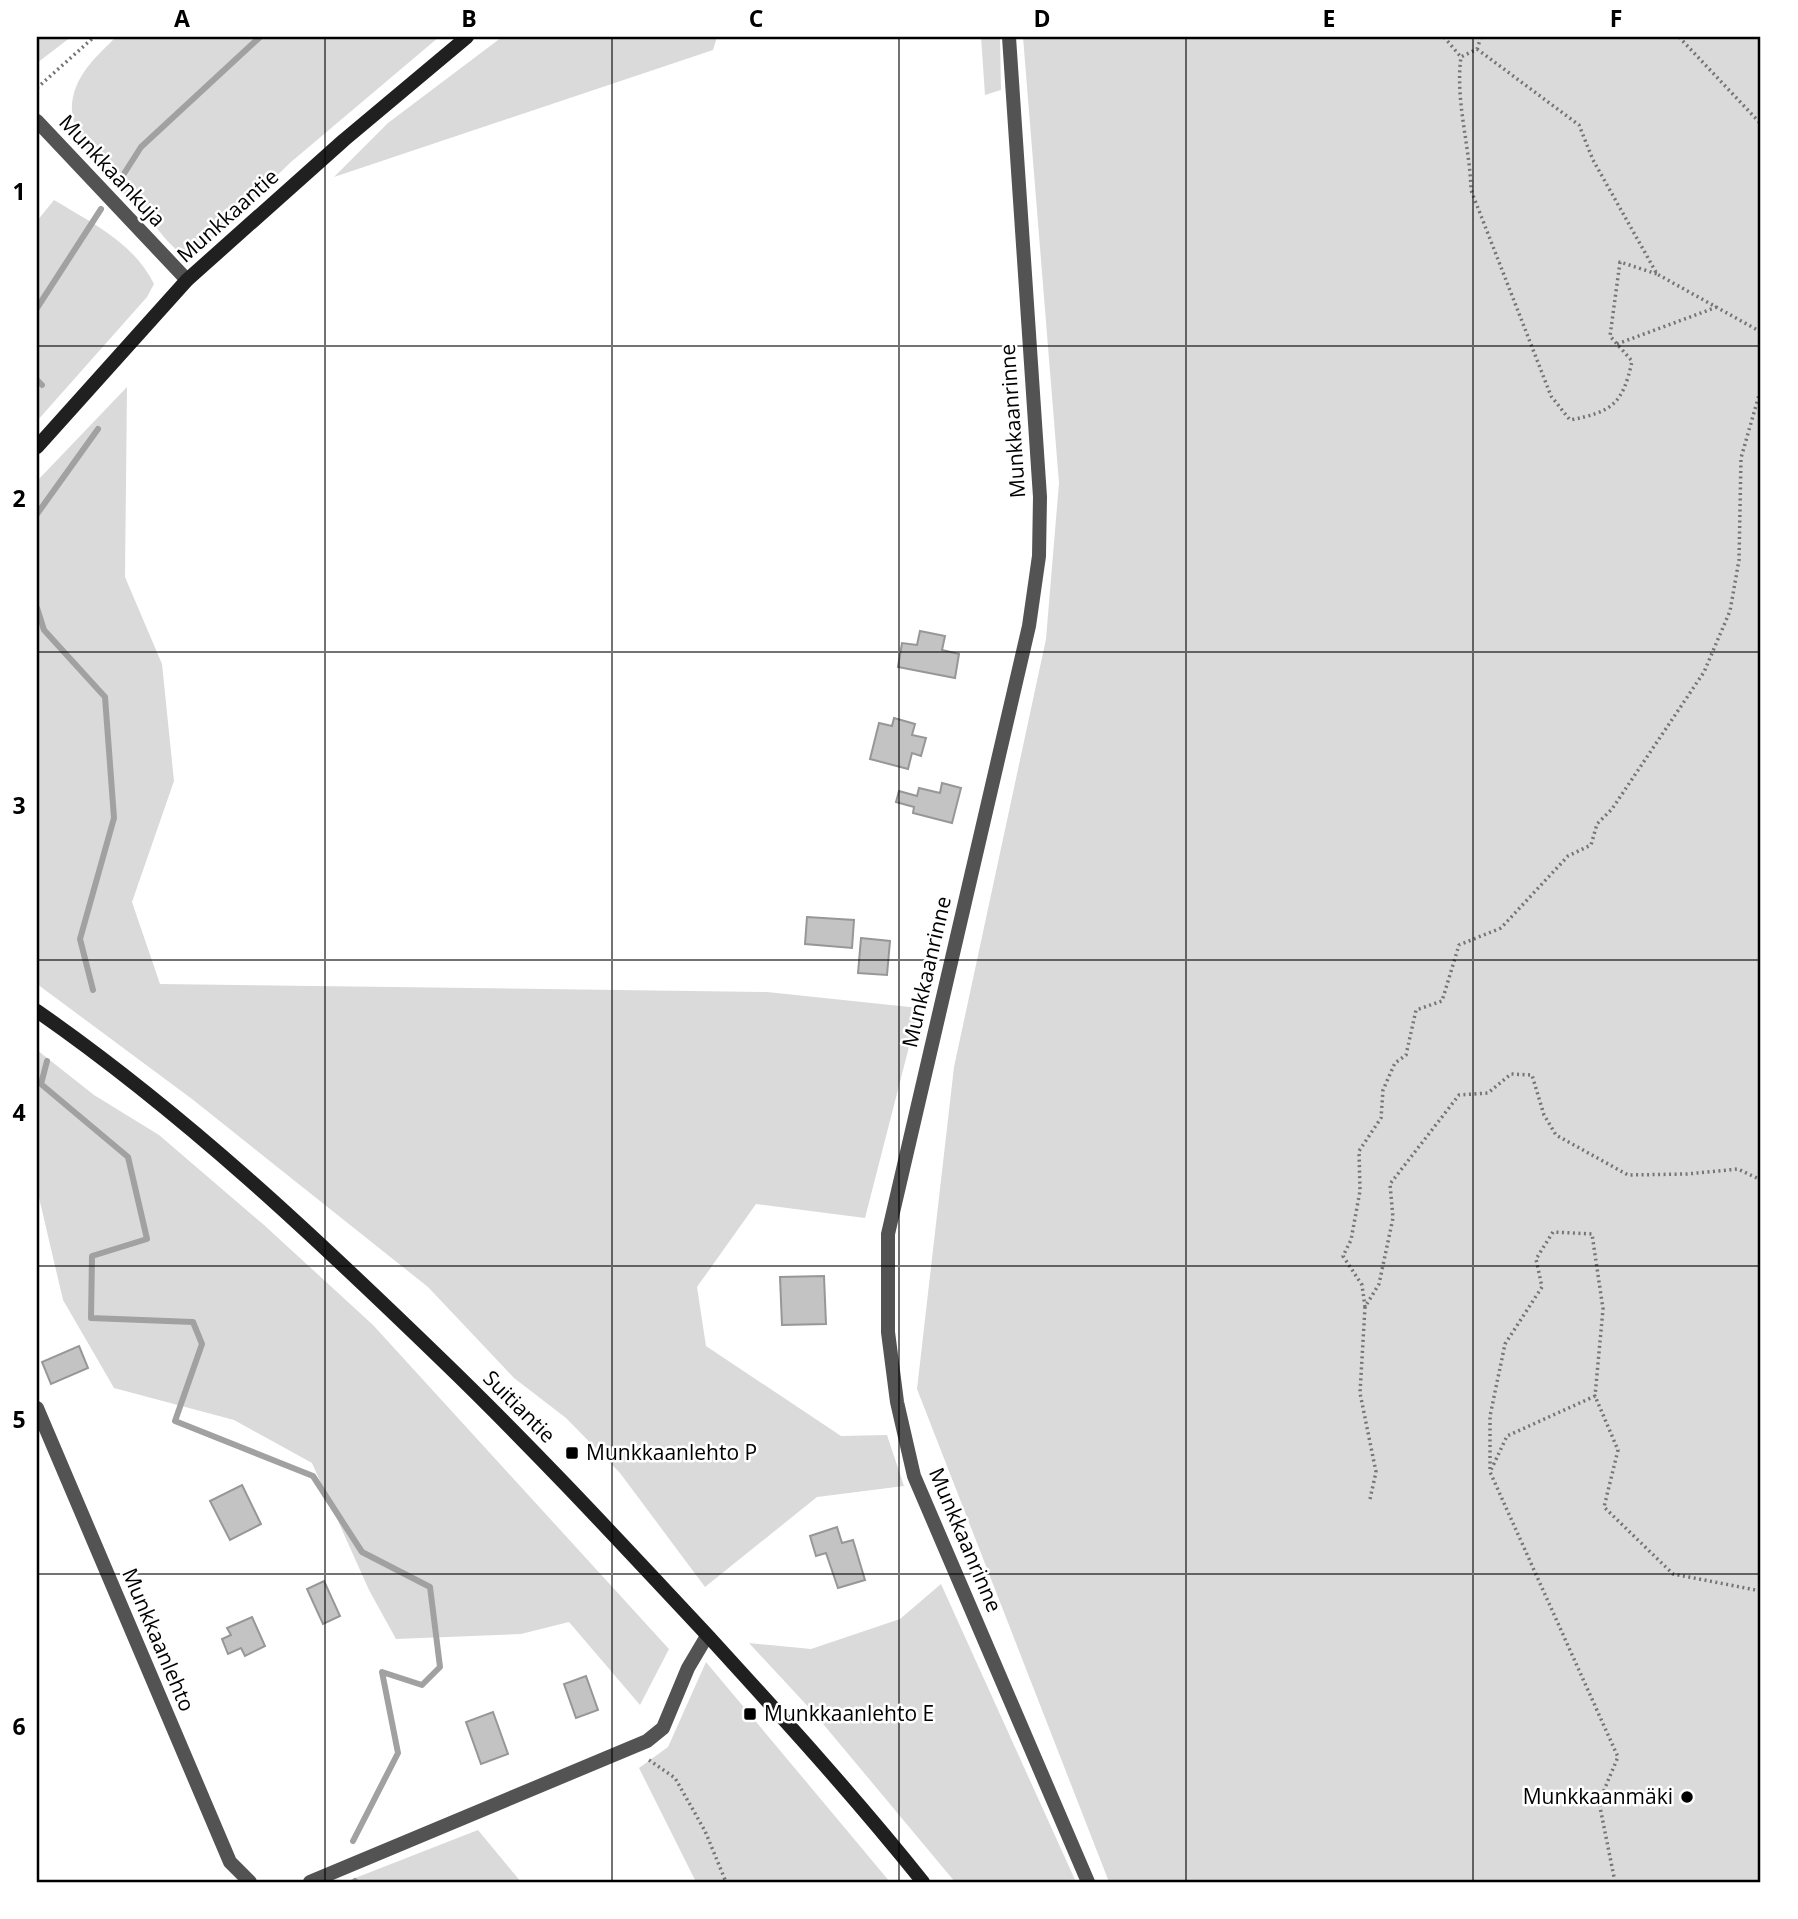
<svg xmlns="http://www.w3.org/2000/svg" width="1798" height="1919" viewBox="0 0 1798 1919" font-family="'Open Sans',sans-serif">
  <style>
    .green { fill: #dadada }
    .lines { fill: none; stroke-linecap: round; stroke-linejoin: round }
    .stream { stroke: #a1a1a1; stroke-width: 6 }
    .building { fill: #c3c3c3; stroke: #979797; stroke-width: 2 }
    .path { stroke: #757575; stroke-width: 3.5; stroke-dasharray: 2 3.5; stroke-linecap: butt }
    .street { stroke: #535353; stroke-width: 14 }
    .secondary { stroke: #202020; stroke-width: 14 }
    .grid { fill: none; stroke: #000; stroke-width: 2; stroke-opacity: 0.55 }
    .poi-dot { fill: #000; stroke: #fff; stroke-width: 2.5 }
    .labels { text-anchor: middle; stroke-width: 5; stroke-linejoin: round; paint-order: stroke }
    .street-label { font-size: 21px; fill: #000; stroke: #fff }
    .poi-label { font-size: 21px; fill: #000; stroke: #fff; text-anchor: start }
    .neatline { fill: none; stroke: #000; stroke-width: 2.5 }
    .grid-label { font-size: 23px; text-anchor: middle; font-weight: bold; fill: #000 }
  </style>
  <rect width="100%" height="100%" fill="#fff"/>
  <path class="green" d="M37,37H71L37,63Z
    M116,37H439L291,162L205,245L194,255L184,256C166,242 161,232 147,217C121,189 63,141 73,97C79,71 98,55 116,37Z
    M502,37H717L713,50L334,177L388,123Z
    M981,37H1000L1001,90L985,95Z
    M1023,37H1761V1882H1109L917,1389L954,1067L1046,639L1059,483Z
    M54,200C92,223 134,243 154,284L147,297L37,421V221Z
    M127,387L125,577L162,664L174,781L132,902L160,984L767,992L919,1008L865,1218L756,1204L697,1287L706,1346L841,1436L887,1435L904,1486L817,1497L705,1587L620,1473L566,1418L514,1378L428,1287L192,1099L37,984V481Z
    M37,1050L94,1095L159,1135L264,1225L373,1325L669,1649L640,1705L569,1622L521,1634L396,1639L369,1590L312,1463L234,1420L114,1388L63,1300L37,1189Z
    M941,1584L1076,1882H955L814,1713L749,1643L811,1649L900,1619Z
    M706,1662L890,1882H696L639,1768L668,1747Z
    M478,1830L521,1882H345Z"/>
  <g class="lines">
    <path class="stream" d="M120,180L141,147L260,37
      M37,308L101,209
      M37,380L42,385
      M37,514L98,429
      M37,608L44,630L105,697L114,818L80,939L93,990
      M47,1061L41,1084L128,1157L147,1239L92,1256L91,1318L193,1322L202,1344L175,1421L313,1476L362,1552L430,1587L440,1667L422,1685L382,1672L398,1753L353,1841
      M355,1881L356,1882"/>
  </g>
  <path class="building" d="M920,631L945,636L942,650L959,654L955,678L898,667L902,643L917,645Z
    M894,718L915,724L912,735L926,738L921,756L912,753L908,769L870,759L879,723L892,726Z
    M942,783L961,788L952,823L913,813L914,807L896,802L899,791L917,796L919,788L940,793Z
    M807,917L854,920L852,948L805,944Z
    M861,938L890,941L887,975L858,973Z
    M824,1276L826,1324L782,1325L780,1277Z
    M79,1346L88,1368L51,1384L42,1362Z
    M242,1485L261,1524L230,1540L210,1501Z
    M837,1527L842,1543L853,1540L865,1580L838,1588L826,1553L816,1556L810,1536Z
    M324,1581L340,1616L323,1624L307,1589Z
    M252,1617L265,1646L245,1656L241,1648L228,1654L222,1639L231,1635L227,1628Z
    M586,1676L598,1710L576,1718L564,1684Z
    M493,1712L508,1754L481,1764L466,1722Z"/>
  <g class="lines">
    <path class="path" d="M1444,37L1461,57
      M1481,37L1477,49L1461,57C1455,101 1470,146 1471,190L1551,396L1570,420C1612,412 1623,404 1632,361L1610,336L1620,262L1657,274
      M1679,37L1761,124
      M1477,49L1579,125L1593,160L1657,274L1761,332
      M37,88L94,37
      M1617,344L1717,307
      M1761,1254V1262
      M1365,1307L1362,1285L1343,1256L1351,1240L1360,1191L1359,1151L1381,1118L1383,1090L1395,1063L1406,1055L1416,1010L1442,1001L1459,945L1501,928L1568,856L1591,845L1597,824L1612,809L1704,672L1730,611L1739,560L1741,458L1761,388
      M1490,1469V1416L1505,1344L1542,1287L1536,1259L1553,1232L1592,1234L1603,1309L1595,1396
      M1370,1499L1376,1472L1360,1393L1365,1307L1379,1284L1393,1218L1390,1184L1459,1095L1488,1093L1511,1074L1532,1075L1544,1115L1556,1135L1628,1175L1687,1174L1738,1169L1761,1180
      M649,1760L675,1778L705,1831L726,1882
      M1615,1882L1599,1802L1618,1757L1490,1472L1507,1436L1595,1396L1618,1450L1604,1507L1673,1574L1761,1591"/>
    <path class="street" d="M1009,37L1040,497L1039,556L1029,626L888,1234V1332L897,1402L914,1476L1088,1882
      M37,121L187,280
      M37,1408L230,1862L250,1882
      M310,1882L647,1741L663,1728L688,1668L707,1636"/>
    <path class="secondary" d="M37,447L187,280L344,140L467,37
      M37,1011C185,1114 315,1237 444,1362C536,1451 622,1544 709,1637C782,1717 855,1797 923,1882"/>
  </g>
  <path class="grid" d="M325,37V1882M612,37V1882M899,37V1882M1186,37V1882M1473,37V1882M37,346H1761M37,652H1761M37,960H1761M37,1266H1761M37,1574H1761"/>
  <g class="poi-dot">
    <rect x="565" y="1446" width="14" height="14" rx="3.5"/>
    <rect x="743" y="1707" width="14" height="14" rx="3.5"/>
    <circle cx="1687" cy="1797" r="7"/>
  </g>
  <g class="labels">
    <g class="street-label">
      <text transform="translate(112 171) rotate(47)" y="7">Munkkaankuja</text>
      <text transform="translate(228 216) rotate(-42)" y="7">Munkkaantie</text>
      <text transform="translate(1013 421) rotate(-94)" y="7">Munkkaanrinne</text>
      <text transform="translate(927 972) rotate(-77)" y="7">Munkkaanrinne</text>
      <text transform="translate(519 1407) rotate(45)" y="7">Suitiantie</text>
      <text transform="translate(965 1540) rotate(67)" y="7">Munkkaanrinne</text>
      <text transform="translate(158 1640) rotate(67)" y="7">Munkkaanlehto</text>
    </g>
    <g class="poi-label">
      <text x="586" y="1460">Munkkaanlehto P</text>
      <text x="764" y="1721">Munkkaanlehto E</text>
      <text x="1673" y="1804" text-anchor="end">Munkkaanmäki</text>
    </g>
  </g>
  <rect width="1798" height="1919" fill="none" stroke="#ffffff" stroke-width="77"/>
  <rect x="38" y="38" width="1721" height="1843" class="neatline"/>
  <g class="grid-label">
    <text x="182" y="27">A</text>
    <text x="469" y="27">B</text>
    <text x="756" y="27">C</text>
    <text x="1042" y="27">D</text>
    <text x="1329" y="27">E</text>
    <text x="1616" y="27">F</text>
    <text x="19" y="200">1</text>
    <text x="19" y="507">2</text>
    <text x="19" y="814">3</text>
    <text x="19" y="1121">4</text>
    <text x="19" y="1428">5</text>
    <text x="19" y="1735">6</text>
  </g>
</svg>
